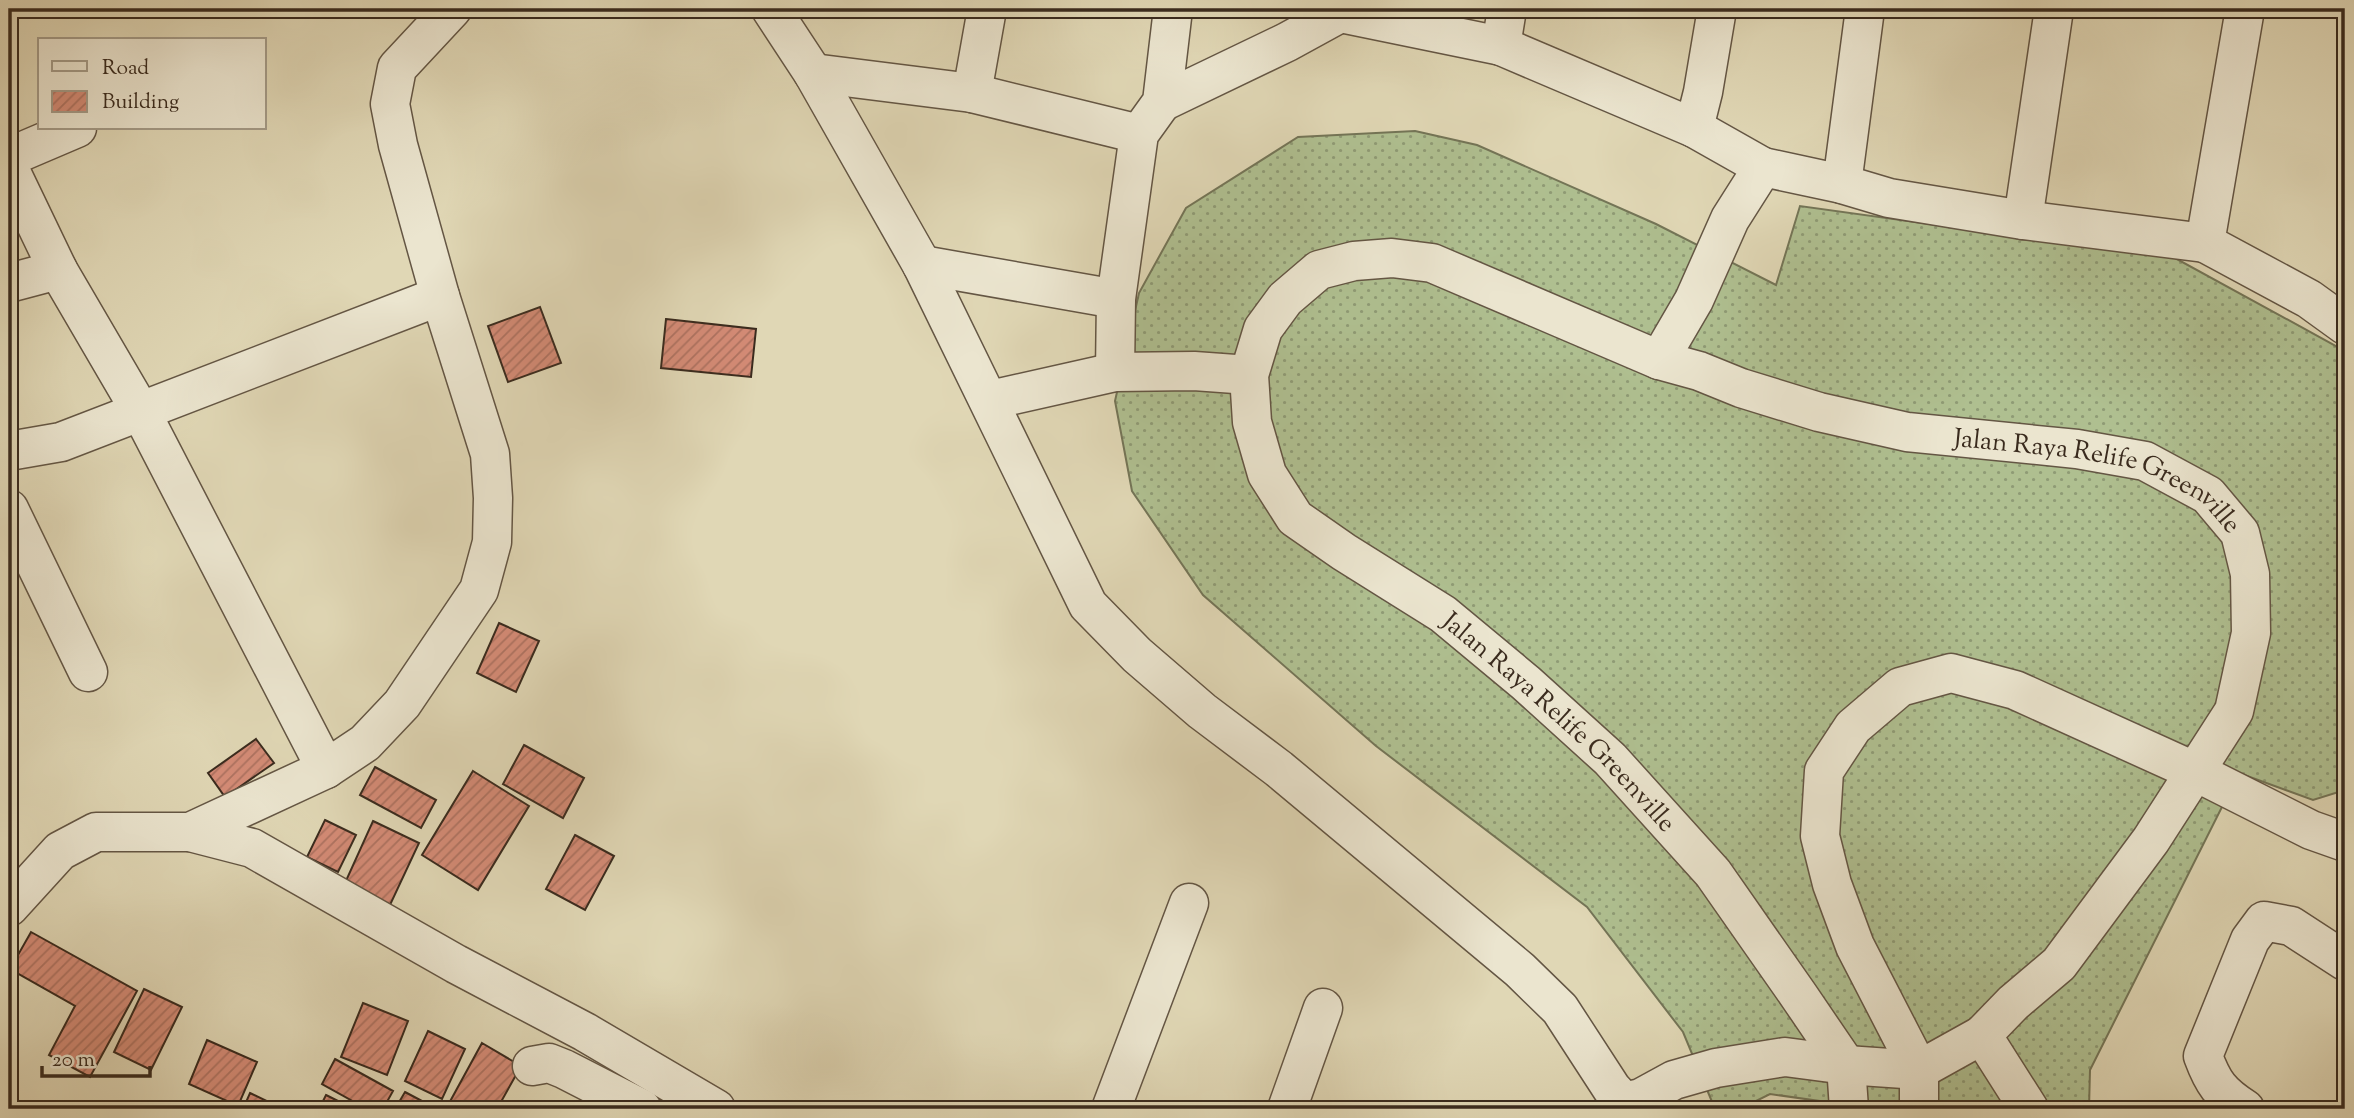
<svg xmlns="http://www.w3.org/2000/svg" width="2354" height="1118" viewBox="0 0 2354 1118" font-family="'Sorts Mill Goudy',serif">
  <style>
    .grass { fill: url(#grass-dots); stroke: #747557; stroke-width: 2 }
    .building { fill: url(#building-hatch); stroke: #3a2b1e; stroke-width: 2 }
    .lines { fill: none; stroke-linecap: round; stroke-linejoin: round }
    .minor-casing { stroke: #645644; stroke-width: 41 }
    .minor { stroke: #ebe5cf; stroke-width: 38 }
    .labels { text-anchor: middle; stroke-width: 7; stroke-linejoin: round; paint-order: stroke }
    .street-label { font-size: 26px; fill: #3a2b1e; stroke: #ebe5cf }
  </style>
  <defs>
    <pattern id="grass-dots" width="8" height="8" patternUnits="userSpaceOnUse" patternTransform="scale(1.75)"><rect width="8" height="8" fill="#afbf90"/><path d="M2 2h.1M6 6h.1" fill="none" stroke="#8f9b75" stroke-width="1.8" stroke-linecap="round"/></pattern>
    <pattern id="building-hatch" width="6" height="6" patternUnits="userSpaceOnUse" patternTransform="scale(1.75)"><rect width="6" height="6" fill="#d48b76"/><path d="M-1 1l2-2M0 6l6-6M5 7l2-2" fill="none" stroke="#ad7260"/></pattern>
  </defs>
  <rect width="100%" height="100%" fill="#e0d7b5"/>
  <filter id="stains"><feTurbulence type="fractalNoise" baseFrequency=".00286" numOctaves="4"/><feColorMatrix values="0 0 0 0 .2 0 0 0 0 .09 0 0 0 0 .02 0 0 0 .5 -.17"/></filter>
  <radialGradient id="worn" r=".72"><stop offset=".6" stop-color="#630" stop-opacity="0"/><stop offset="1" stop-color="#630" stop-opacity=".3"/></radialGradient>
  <path class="grass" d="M1415,131L1477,145L1656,224L1776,285L1800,206L2175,258L2345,351V790L2313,800L2239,773L2090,1070L2089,1109H1876L1770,1094L1740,1109H1715L1683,1032L1587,907L1376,746L1203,595L1132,491L1115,401L1139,293L1186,208L1298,137Z"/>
  <path class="building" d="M540,307L561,363L508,382L488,326Z
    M666,319L756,329L751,377L661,368Z
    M499,623L539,641L516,692L477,673Z
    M256,739L274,763L225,797L208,773Z
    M524,745L584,778L563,818L503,784Z
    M375,767L436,800L421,828L360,795Z
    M473,771L529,806L478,890L422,855Z
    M325,820L356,835L338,872L307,857Z
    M373,821L419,843L390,905L345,883Z
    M575,835L614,856L585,910L546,889Z
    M31,932L137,991L90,1077L49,1055L75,1006L10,969Z
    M144,989L182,1007L151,1070L114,1052Z
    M363,1003L408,1021L387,1075L341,1057Z
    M428,1031L465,1049L442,1099L405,1081Z
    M207,1040L257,1062L238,1106L189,1084Z
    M482,1043L521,1066L497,1109H450L447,1107Z
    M335,1059L393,1091L383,1109H367L322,1084Z
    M405,1092L437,1109H395Z
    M250,1093L273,1104L271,1109H243Z
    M326,1095L354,1109H319Z"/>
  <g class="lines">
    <defs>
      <g id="minor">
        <path d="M771,9L813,73L922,265L1088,605L1137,655L1202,711L1279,769L1520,970L1560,1009L1612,1089L1624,1102L1641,1098L1674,1080L1716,1068L1785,1057L1846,1065L1919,1070L1982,1035L2029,1109"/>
        <path d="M2245,9L2205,243L2309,299L2345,325"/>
        <path d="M1340,13L1501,46L1694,128L1703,92L1717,9"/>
        <path d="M1501,46L1507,9"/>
        <path d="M813,73L972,93L1139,134"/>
        <path d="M972,93L987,9"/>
        <path d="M1162,102L1287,42L1340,13L1341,9"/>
        <path id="s1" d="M1694,128L1763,167L1730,219L1694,300L1659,360L1432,263L1392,258L1354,261L1319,270L1285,299L1263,329L1249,375L1252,422L1267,474L1295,518L1344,552L1443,614L1526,683L1610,759L1713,873L1799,996L1846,1065L1849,1109"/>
        <path d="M9,157L77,128"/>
        <path d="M1763,167L1842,184L1889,198L2023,220L2205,243"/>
        <path d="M9,168L58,270L141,412L326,769"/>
        <path d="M1842,184L1865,9"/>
        <path d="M2023,220L2054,9"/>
        <path d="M922,265L1116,299"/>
        <path d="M9,283L58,270"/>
        <path id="s2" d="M1659,360L1699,371L1741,388L1819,412L1907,432L2077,449L2145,461L2208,495L2240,533L2250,574L2251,633L2234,711L2151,840L2059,964L2013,1003L1982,1035"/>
        <path d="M1115,372L1116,299L1139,134L1162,102L1173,9"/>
        <path d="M990,400L1115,372L1194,371L1249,375"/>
        <path d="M9,451L61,442L440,296"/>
        <path d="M9,509L88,672"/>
        <path d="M190,832L252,848L456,964L585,1032L716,1109"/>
        <path d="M9,907L60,851L96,832H190L326,769L365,743L402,704L479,590L492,542L493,498L490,454L440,296L398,145L390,104L397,68L452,9"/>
        <path d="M532,1066L549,1063L564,1069L642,1109"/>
        <path d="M1111,1109L1189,903"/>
        <path d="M1287,1109L1323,1008"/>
        <path d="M1919,1109V1070L1855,946L1832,884L1820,836L1824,771L1853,727L1900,687L1951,673L2015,690L2196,772L2311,830L2345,842"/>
        <path d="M2245,1109C2220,1093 2213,1083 2203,1056L2250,940L2264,921L2291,926L2345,961"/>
      </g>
    </defs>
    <use href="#minor" class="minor-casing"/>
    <use href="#minor" class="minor"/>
  </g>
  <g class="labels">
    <g class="street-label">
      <text dy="9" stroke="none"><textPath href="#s2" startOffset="460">Jalan Raya Relife Greenville</textPath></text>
      <text dy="9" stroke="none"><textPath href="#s1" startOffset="1279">Jalan Raya Relife Greenville</textPath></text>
    </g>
  </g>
  <rect width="2354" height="1118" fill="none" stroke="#e0d7b5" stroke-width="35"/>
  <rect x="10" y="10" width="2333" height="1097" fill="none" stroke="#3a2b1e" stroke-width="3.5"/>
  <rect x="18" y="18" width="2319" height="1083" fill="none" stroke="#3a2b1e" stroke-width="2"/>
  <rect x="38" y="38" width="228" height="91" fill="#ebe5cf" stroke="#a49b88" stroke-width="2"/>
  <rect x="52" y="61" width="35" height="10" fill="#ebe5cf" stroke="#a49b88" stroke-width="2"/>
  <text x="102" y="74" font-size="21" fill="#3a2b1e">Road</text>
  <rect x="52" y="91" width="35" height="21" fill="url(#building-hatch)" stroke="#a49b88" stroke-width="2"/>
  <text x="102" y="108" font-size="21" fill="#3a2b1e">Building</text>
  <path d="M42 1066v10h108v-10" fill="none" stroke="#3a2b1e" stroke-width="3.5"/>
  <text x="52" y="1066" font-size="21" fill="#3a2b1e" stroke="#ebe5cf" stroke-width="5" paint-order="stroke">20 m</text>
  <rect width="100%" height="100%" filter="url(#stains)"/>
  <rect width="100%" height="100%" fill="url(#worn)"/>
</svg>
